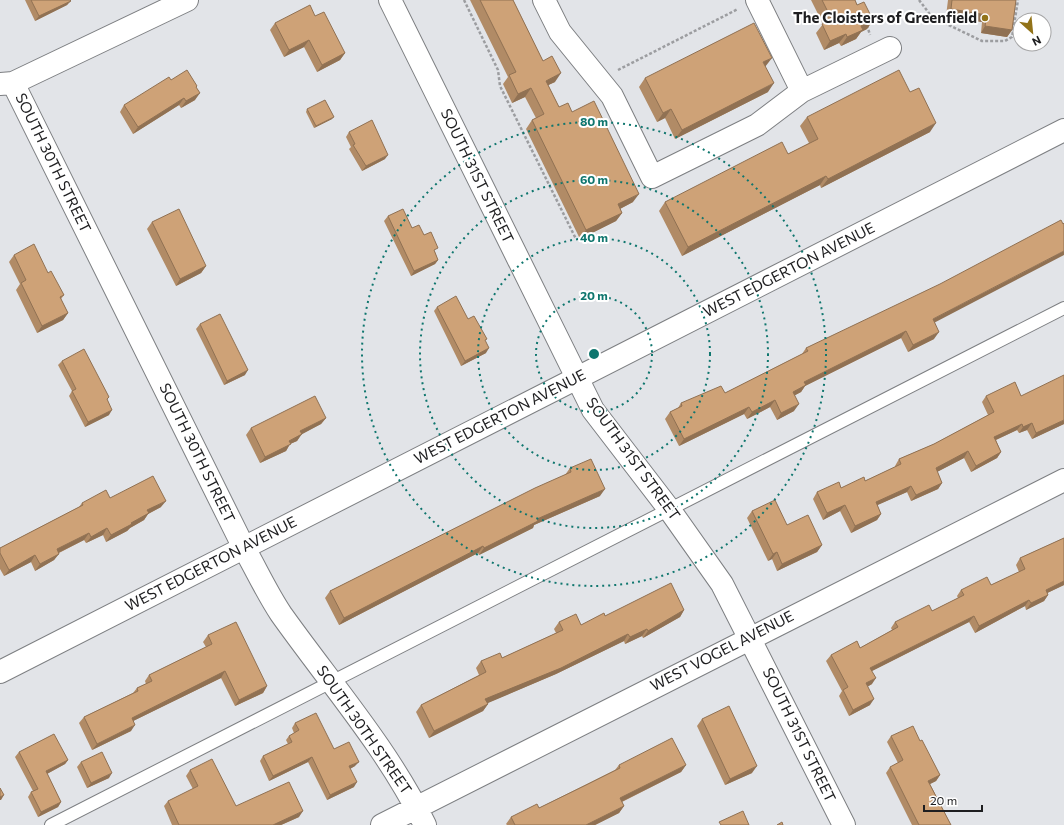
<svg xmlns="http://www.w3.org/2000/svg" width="1064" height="825" viewBox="0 0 1064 825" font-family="Commissioner,sans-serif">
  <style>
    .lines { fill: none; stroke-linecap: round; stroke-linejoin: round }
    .service-casing { stroke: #7d7f82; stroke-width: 14 }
    .minor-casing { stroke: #7d7f82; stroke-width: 24 }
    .tertiary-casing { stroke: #7d7f82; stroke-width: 24 }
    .path { stroke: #9c9da0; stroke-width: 2.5; stroke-dasharray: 3 2; stroke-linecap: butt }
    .service { stroke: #fff; stroke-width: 12 }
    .minor { stroke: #fff; stroke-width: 22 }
    .tertiary { stroke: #fff; stroke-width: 22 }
    .wall { fill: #b18b66 }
    .shaded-wall { fill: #907153 }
    .building { fill: #cea277; stroke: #907153 }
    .ring { fill: none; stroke: #0f766e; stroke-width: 2; stroke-dasharray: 2 4 }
    .poi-dot { fill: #927319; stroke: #fff; stroke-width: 1.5 }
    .labels { text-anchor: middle; stroke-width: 4; stroke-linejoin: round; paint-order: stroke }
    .poi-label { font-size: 15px; font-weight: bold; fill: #1e1e20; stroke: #fff; text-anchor: end }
    .street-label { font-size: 15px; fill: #1e1e20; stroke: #fff }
    .centre { fill: #0f766e; stroke: #fff; stroke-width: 2 }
    .ring-label { font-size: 12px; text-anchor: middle; font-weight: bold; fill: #0f766e; stroke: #fff; stroke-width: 4; stroke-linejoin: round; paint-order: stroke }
  </style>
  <rect width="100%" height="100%" fill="#e2e4e8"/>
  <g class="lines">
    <defs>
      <path id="service" d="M51,825L1064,308"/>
      <path id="minor" d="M390,0L593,410L669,509L722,584L844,825
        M544,0L560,32L612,96L652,177L757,125L802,91L890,48
        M757,0L802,91
        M13,83L244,548C256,569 267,593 281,614C330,683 388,749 425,825
        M0,84L13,83L187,0
        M382,825L1064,480"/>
      <path id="tertiary" d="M0,672L1064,130"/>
    </defs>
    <use href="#service" class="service-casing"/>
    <use href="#minor" class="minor-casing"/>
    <use href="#tertiary" class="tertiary-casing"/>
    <path class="path" d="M464,0L498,70L500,86L576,239
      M919,0L932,17L982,41H1005L1012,37L1018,0
      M867,25L870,35
      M618,70L738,9"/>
    <use href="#service" class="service"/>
    <use href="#minor" class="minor"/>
    <use href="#tertiary" class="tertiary"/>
  </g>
  <path class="wall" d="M25,0H70L67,5L35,21Z
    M470,0H513L543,61L555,82L548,85L559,107L572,112L633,202L620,209L622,213L616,221L580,239L526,129L532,120L536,118L525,97L512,103L503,84L508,77Z
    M811,0H855L857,5L873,20L867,29L861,32L856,39L841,46L839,43L824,50L816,33L823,24Z
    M948,0H1016L1012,30L1007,37L981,33L982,22L946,16Z
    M315,16L345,53L340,60L317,72L304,47L284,57L270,30L275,23Z
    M645,78L768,92L675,139L665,118L657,122L639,87Z
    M171,80L196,88L195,100L181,108L179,105L133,134L120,112L124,105Z
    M307,109L332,119L314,128L306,112Z
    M807,117L930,132L821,188L820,185L682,256L659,211L665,202L788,154L809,143L800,126Z
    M349,132L385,159L362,171L349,149L351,147L346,137Z
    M388,216L412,228L424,235L435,252L438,260L435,264L411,276L384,221Z
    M152,222L206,266L201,273L176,286L147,229Z
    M14,255L48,273L64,295L61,299L68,313L63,320L37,333L16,290L20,284L9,262Z
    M437,307L468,319L485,341L486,353L461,366L434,311Z
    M934,323V339L908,352L901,338L805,386L801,392L795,395L794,411L777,420L770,407L747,419L744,414L679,446L665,419L670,412L678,408L681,403L725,393L802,354L806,348Z
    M200,324L245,375L224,385L196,329Z
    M62,361L109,397L107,400L109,415L85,427L69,396L72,391L58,365Z
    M986,396H1021L1064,424L1032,439L1027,430L1019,433L1017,430L996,440L1001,452L997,458L971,472L964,458L937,472L942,483L938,489L911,501L907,492L877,505L881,514L877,520L851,533L840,511L823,520L813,499L817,492L841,488L865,481L895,467V466L899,459L934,444L988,415L982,402Z
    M326,418L321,424L301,434L297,441L290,444L286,451L260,463L246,435L251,428Z
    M570,468L600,496L534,525L533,528L479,555L478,553L339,625L325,598L330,591L565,475Z
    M110,498L161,507L148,514L144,520L130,528L127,531L106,542L103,535L86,543L84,540L59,553L54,560L35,571L31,562L4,576L0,569V548L79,507L82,503Z
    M752,511L787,525L822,545L817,552L777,571L772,559L768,561L747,518Z
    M1064,538V585L1047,593L1048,595L1044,601L1026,610L1025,606L975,633L969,622L872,671V684L867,687L870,705L849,716L839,696L842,691L826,661L831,655L860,648L892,630L891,628L895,622L932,611L958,598L957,596L961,590L991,585L1019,572L1016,565L1020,558Z
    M684,610L680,617L643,638L642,636L625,644L624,641L556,674L487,703L488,704L483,711L429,738L416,712L421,705L479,675L476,668L481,661L502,658L556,633L554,629L559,622L581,625L605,616Z
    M208,635L267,686L263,693L235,706L221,678L133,721L131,731L92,750L79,723L84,717L133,693L137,688L146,684L145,681L149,675L206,647L203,642Z
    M702,719L752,773L725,785L697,726Z
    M295,723L334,749L355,766L350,769L354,787L327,800L308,762L269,781L260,761L263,756L288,744L286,740L289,736L294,733L292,728Z
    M891,736L920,741L940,775L936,781L930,784L951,825H912L886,773L890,767L898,763L887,742Z
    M19,752L68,760L65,764L47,774L61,802L58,807L38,817L28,797L31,792L33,791L15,757Z
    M81,762L109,778L87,788L77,767Z
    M619,765H686L681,772L622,802L624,806L619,813L595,825H507L506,824L511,817L539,808L615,770Z
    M190,770L236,806L299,817L281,825H172L164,806L168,801L193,789L186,776Z"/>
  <path class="shaded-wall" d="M71,1L67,5L35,21L39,16Z
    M951,9L987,15L982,22L946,16Z
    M873,20L867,29L861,32L856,39L841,46L847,37L861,26Z
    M985,26L1012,30L1007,37L981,33Z
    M846,34L839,43L824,50L830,41Z
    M309,40L304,47L284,57L289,50Z
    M345,53L340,60L317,72L322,65Z
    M772,58L765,67L763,62Z
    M561,73L555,82L540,89L546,81Z
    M774,83L768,92L675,139L682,130Z
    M531,88L525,97L512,103L518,94Z
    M200,93L195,100L181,108L186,101Z
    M184,98L179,105L133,134L138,127Z
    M671,109L665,118L657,122L663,113Z
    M334,117L332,119L314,128L316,126Z
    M936,123L930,132L821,188L828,179Z
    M388,155L385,159L362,171L366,166Z
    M826,176L820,185L682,256L688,247Z
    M639,194L633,202L612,213L618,204Z
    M622,213L616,221L580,239L586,230Z
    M1064,251V255L928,326L933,319Z
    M438,260L435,264L411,276L414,271Z
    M206,266L201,273L176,286L180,279Z
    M68,313L63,320L37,333L42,326Z
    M906,331L901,338L805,386L801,392L788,399L793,392L804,382Z
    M939,332L934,339L908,352L913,345Z
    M489,348L486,353L461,366L465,361Z
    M248,370L245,375L224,385L227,381Z
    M775,400L770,407L747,419L752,412Z
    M799,404L794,411L777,420L781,413Z
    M749,407L744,414L679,446L684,439Z
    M112,410L109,415L85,427L88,422Z
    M326,418L321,424L295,438L300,431Z
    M1064,420V424L1032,439L1036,433Z
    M1032,423L1027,430L1019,433L1023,427Z
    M1022,424L1017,430L989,443L994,437Z
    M302,434L297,441L290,444L286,451L260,463L265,457L289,441Z
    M968,451L964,458L931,475L936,468Z
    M1001,452L997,458L971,472L976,466Z
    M942,483L938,489L911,501L916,495Z
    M911,486L907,492L871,508L876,502Z
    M605,489L600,496L534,525L533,528L479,555L484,548L537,519Z
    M166,501L161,507L148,514L144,520L130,528L127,531L106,542L111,535L131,523L147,510Z
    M845,505L840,511L823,520L827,513Z
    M881,514L877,520L851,533L855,526Z
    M107,528L103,535L86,543L91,537Z
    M89,533L84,540L52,556L57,549Z
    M822,545L817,552L777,571L782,564Z
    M483,546L478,553L339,625L344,618Z
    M777,552L772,559L768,561L773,554Z
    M59,554L54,560L35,571L40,564Z
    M35,555L31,562L4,576L9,570Z
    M1064,581V585L1041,596L1046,590Z
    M1048,595L1044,601L1026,610L1031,603Z
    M1029,600L1025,606L975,633L979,626Z
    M684,610L680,617L643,638L648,631Z
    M974,616L969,622L866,674L870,668Z
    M647,629L642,636L625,644L630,637Z
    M628,634L624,641L556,674L481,706L485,699Z
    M225,671L221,678L127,724L132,718Z
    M876,678L872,684L861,690L866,683Z
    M267,686L263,693L235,706L239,700Z
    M874,699L870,705L849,716L853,710Z
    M488,704L483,711L429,738L434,731Z
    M135,725L131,731L92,750L97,744Z
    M312,757L308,762L269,781L273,776Z
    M68,760L65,764L43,776L46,771Z
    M359,762L355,766L346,771L349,766Z
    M686,765L681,772L615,805L620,798Z
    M757,766L752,773L725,785L730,779Z
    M112,773L109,778L87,788L91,783Z
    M940,775L936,781L924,787L928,781Z
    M357,782L354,787L327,800L330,795Z
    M4,795L1,800H0V797Z
    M61,802L58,807L38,817L41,812Z
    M624,806L619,813L595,825H586Z
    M303,811L299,817L281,825H273Z"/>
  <path class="building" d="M31,0H70L71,1L39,16Z
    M480,0H513L543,61L552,56L561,73L546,81L559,107L568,103L572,112L594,101L639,194L618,204L622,213L586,230L532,120L544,114L531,88L518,94L509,75L516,72Z
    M822,0H855L857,5L864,2L873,20L861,26L863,30L847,37L846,34L830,41L822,24L832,20Z
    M952,0H1016L1012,30L985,26L987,15L951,9Z
    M310,5L315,16L324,12L345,53L322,65L309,40L289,50L275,23Z
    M754,23L772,58L763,62L774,83L682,130L671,109L663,113L645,78Z
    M187,70L197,86L196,87L200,93L186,101L184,98L138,127L124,105L169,77L171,80Z
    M899,70L910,92L919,88L936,123L828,179L826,176L688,247L665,202L782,142L788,154L818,139L807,117Z
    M325,100L334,117L316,126L307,109Z
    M372,120L388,155L366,166L353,145L355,144L349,132Z
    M179,209L206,266L180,279L152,222Z
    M403,209L412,228L419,225L424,235L431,232L438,248L434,250L438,260L414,271L388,216Z
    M1061,220L1063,224L1064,223V251L933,319L939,332L913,345L906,331L804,382L806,385L793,392L799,404L781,413L775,400L752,412L749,407L684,439L670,412L682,406L681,403L721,386L725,393L808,351L806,348L940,284Z
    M34,244L48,273L51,271L64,295L60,297L68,313L42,326L21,283L26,280L14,255Z
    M456,296L468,319L474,316L487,339L485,340L489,348L465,361L437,307Z
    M220,314L248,370L227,381L200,324Z
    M84,349L109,397L107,399L112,410L88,422L72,391L76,389L62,361Z
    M1064,375V420L1036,433L1032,423L1023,427L1022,424L994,437L1001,452L976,466L968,451L936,468L942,483L916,495L911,486L876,502L881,514L855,526L845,505L827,513L817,492L839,482L841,488L864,477L865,481L901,464L899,459L934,444L994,412L986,396L1015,382L1021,396Z
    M315,396L326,418L300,431L302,434L289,441L291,444L265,457L251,428Z
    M591,459L605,489L537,519L538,521L484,548L483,546L344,618L330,591L535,488L571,472L570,468Z
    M153,476L166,501L147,510L149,513L131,523L132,524L111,535L107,528L91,537L89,533L57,549L59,554L40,564L35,555L9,570L0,553V548L83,505L82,503L106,490L110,498Z
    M775,500L787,525L808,515L822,545L782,564L777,552L773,554L752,511Z
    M1064,538V581L1046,590L1048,595L1031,603L1029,600L979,626L974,616L870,668L876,678L866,683L874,699L853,710L843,690L848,687L831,655L857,641L860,648L898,627L895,622L929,605L932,611L964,595L961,590L987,577L991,585L1025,569L1020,558Z
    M671,583L684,610L648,631L647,629L630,637L628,634L561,668L485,699L488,704L434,731L421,705L486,672L481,661L500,653L502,658L563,630L559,622L576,614L581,625L604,613L605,616Z
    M236,622L267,686L239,700L225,671L132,718L135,725L97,744L84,717L138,691L137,688L152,681L149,675L212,644L208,635Z
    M729,706L757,766L730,779L702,719Z
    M316,713L334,749L349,742L359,762L349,766L357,782L330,795L312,757L273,776L263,756L292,742L289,736L299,730L295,723Z
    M913,726L920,741L922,740L940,775L928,781L951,825H919L890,767L903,760L891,736Z
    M54,734L68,760L46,771L61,802L41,812L31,792L38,789L19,752Z
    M672,738L686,765L620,798L624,806L586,825H515L511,817L537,804L539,808L586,785L620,768L619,765Z
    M102,752L112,773L91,783L81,762Z
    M212,759L236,806L289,782L303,811L273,825H179L168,801L198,786L190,770Z
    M0,788L4,795L0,797Z
    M743,811L749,825H721L719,822Z
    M782,822L783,825H777Z"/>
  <g class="ring">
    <circle cx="594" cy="354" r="58"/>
    <circle cx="594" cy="354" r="116"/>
    <circle cx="594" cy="354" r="174"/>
    <circle cx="594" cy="354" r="232"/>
  </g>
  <circle class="poi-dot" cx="985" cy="18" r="4"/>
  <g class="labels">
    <g class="poi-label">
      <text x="977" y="23">The Cloisters of Greenfield</text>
    </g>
    <g class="street-label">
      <text transform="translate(53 163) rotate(64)" y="5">SOUTH 30TH STREET</text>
      <text transform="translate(477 176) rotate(64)" y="5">SOUTH 31ST STREET</text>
      <text transform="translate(789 270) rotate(-27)" y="5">WEST EDGERTON AVENUE</text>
      <text transform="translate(500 417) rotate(-27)" y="5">WEST EDGERTON AVENUE</text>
      <text transform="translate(197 453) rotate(64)" y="5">SOUTH 30TH STREET</text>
      <text transform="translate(633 459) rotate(54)" y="5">SOUTH 31ST STREET</text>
      <text transform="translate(211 564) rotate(-27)" y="5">WEST EDGERTON AVENUE</text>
      <text transform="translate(722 651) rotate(-27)" y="5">WEST VOGEL AVENUE</text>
      <text transform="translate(364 730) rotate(55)" y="5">SOUTH 30TH STREET</text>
      <text transform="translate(799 735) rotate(64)" y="5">SOUTH 31ST STREET</text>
    </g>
  </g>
  <circle cx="594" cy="354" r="6" class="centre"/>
  <g class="ring-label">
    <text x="594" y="126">80 m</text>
    <text x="594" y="184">60 m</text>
    <text x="594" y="242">40 m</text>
    <text x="594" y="300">20 m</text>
  </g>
  <g transform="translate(1032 32) rotate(153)"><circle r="19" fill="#ffffff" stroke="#a5a5a6"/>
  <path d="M0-3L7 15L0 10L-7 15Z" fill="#927319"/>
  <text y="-6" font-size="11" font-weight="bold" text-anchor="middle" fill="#1e1e20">N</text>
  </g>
  <path d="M924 805v6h58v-6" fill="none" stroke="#1e1e20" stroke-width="2"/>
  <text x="930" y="805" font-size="12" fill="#1e1e20" stroke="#ffffff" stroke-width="3" paint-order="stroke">20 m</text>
</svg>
